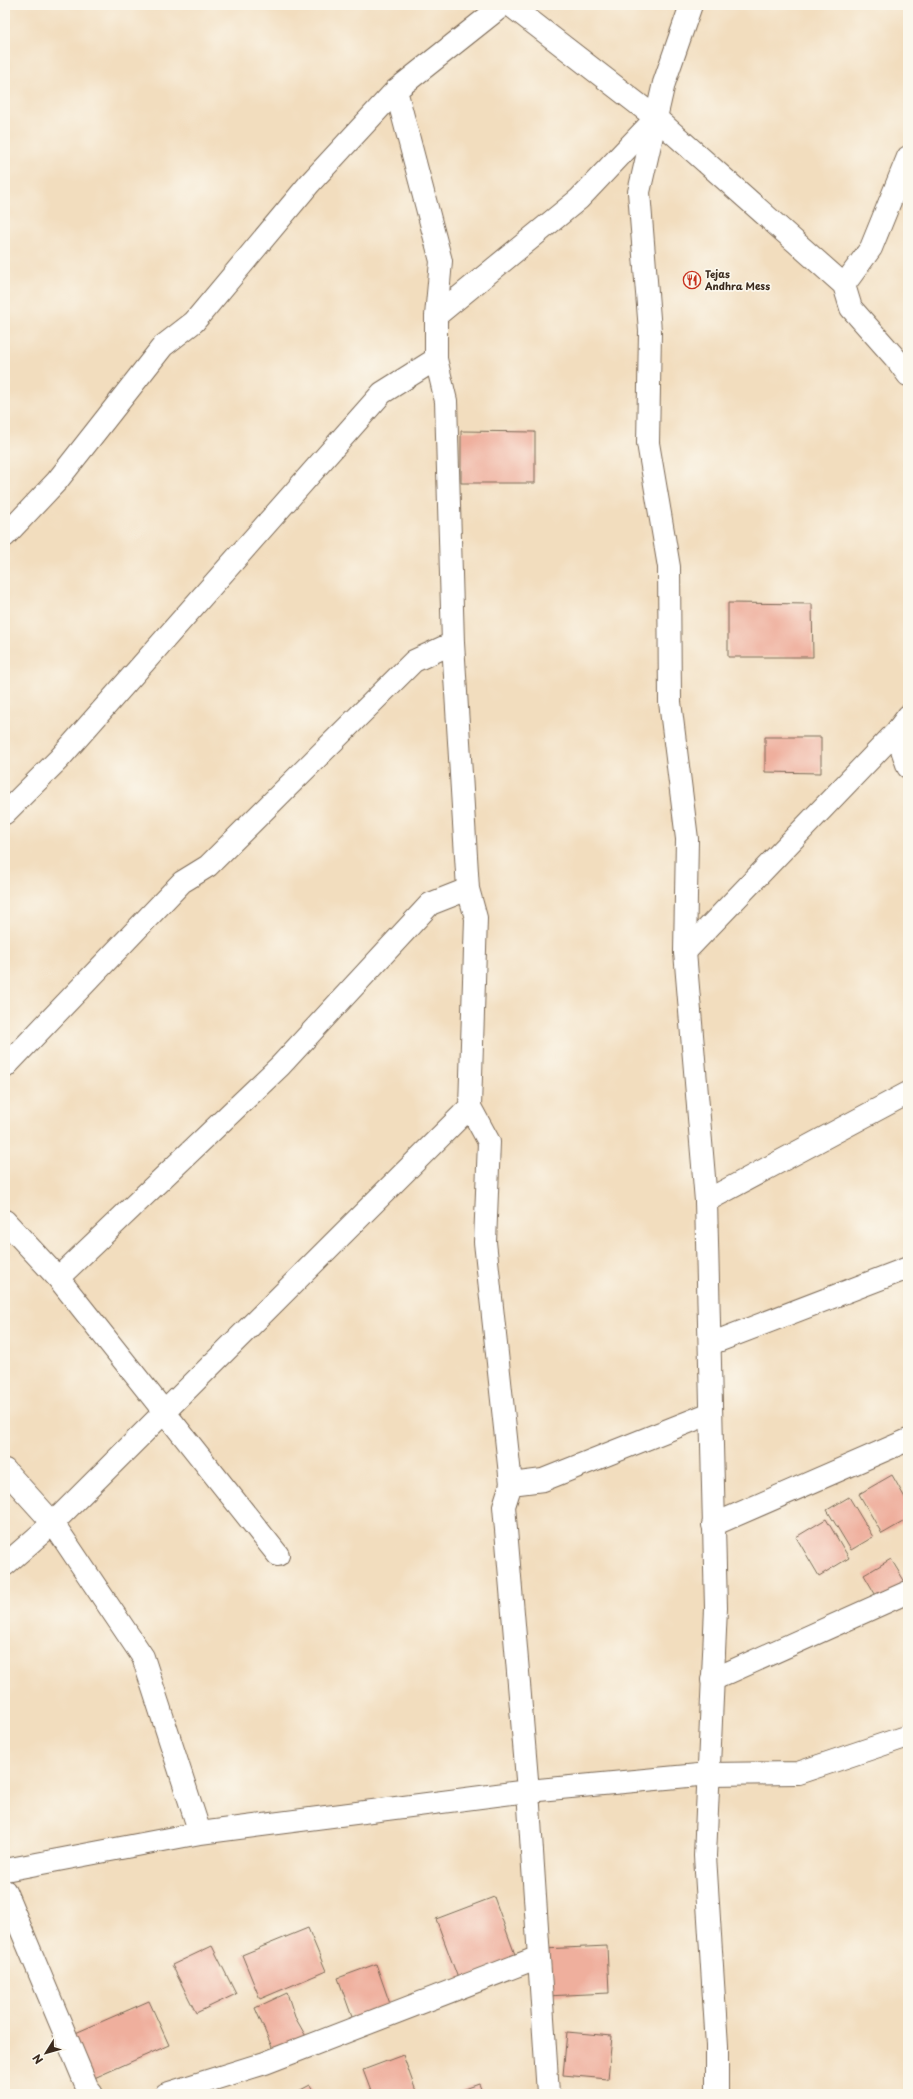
<svg xmlns="http://www.w3.org/2000/svg" width="913" height="2099" viewBox="0 0 913 2099" font-family="'Playpen Sans',sans-serif">
  <style>
    .building { fill: #efaf9d }
    .lines { fill: none; stroke-linecap: round; stroke-linejoin: round }
    .minor-casing { stroke: #7b6956; stroke-width: 24 }
    .tertiary-casing { stroke: #7b6956; stroke-width: 24 }
    .minor { stroke: #fff; stroke-width: 22 }
    .tertiary { stroke: #fff; stroke-width: 22 }
    .labels { text-anchor: middle; stroke-width: 3.5; stroke-linejoin: round; paint-order: stroke }
    .poi-label { font-size: 10px; font-weight: bold; fill: #3b2a1e; stroke: #fbf7ec; text-anchor: start }
  </style>
  <rect width="100%" height="100%" fill="#fbf7ec"/>
  <filter id="ink" filterUnits="userSpaceOnUse"><feTurbulence type="fractalNoise" baseFrequency=".025" numOctaves="2"/><feDisplacementMap in="SourceGraphic" scale="8" xChannelSelector="R" yChannelSelector="G"/><feConvolveMatrix kernelMatrix="1 2 1 2 8 2 1 2 1" color-interpolation-filters="sRGB"/></filter>
  <filter id="wash" filterUnits="userSpaceOnUse"><feTurbulence type="fractalNoise" baseFrequency=".012" numOctaves="4" result="noise"/><feDisplacementMap in="SourceGraphic" scale="16" xChannelSelector="R" yChannelSelector="G"/><feGaussianBlur stdDeviation="0.9" result="paint"/><feColorMatrix in="noise" values="0 0 0 0 0 0 0 0 0 0 0 0 0 0 0 0 0 1.4 0 .05"/><feComposite in="paint" operator="in"/></filter>
  <g filter="url(#wash)">
    <rect width="100%" height="100%" fill="#f2ddbe"/>
    <g id="blocks">
      <path class="building" d="M461,431L535,432V483H461Z
        M728,603L812,604L813,657H728Z
        M765,737H821V773L765,772Z
        M892,1475L908,1503V1519L882,1534L859,1494Z
        M849,1497L873,1537L851,1550L827,1510Z
        M826,1519L849,1558L819,1576L796,1537Z
        M891,1559L908,1587L885,1611L864,1575Z
        M494,1897L517,1960L459,1981L436,1919Z
        M308,1928L326,1971L260,1999L242,1955Z
        M212,1946L236,1994L196,2013L172,1965Z
        M607,1946L609,1993L546,1996L543,1949Z
        M376,1964L395,2018L357,2031L338,1978Z
        M287,1993L295,2017L308,2040L275,2054L255,2008Z
        M149,2001L169,2045L83,2083L64,2038Z
        M567,2032L612,2036L608,2079L563,2075Z
        M403,2055L417,2094H372L363,2070Z
        M479,2084L483,2094H451Z
        M310,2085L315,2094H293Z"/>
    </g>
  </g>
  <g filter="url(#ink)">
    <use href="#blocks" fill-opacity="0" stroke="#7b6956" stroke-width="1"/>
    <g class="lines">
      <defs>
        <path id="minor" d="M510,5L656,118L844,285L851,308L897,360L908,375
          M396,90L441,261L436,316V359L446,401L453,643L468,889L476,918L470,1107L489,1142L485,1242L511,1484L504,1506L528,1791L548,2094
          M844,285L871,248L908,157
          M436,316L579,199L656,118
          M5,536L57,481L163,346L194,322L310,183L396,90L503,5
          M896,732L908,716
          M5,813L59,759L382,393L436,359
          M685,952L896,732L908,767
          M5,1067L182,882L208,866L414,661L453,643
          M706,1201L908,1093
          M5,1221L58,1278L278,1555
          M58,1278L280,1066L430,904L468,889
          M710,1344L908,1268
          M5,1470L53,1523L143,1657L200,1833
          M511,1484L543,1480L711,1413
          M713,1525L908,1440
          M5,1565L53,1523L470,1107
          M712,1680L908,1592
          M5,1870L200,1833L528,1791L709,1774L798,1773L908,1736
          M5,1891L88,2089L92,2094
          M166,2094L265,2063L539,1957"/>
        <path id="tertiary" d="M691,5L664,83L639,192L650,331L648,443L669,567L670,702L687,839L685,952L706,1201L716,1608L705,1856L717,2046V2094"/>
      </defs>
      <use href="#minor" class="minor-casing"/>
      <use href="#tertiary" class="tertiary-casing"/>
      <use href="#minor" class="minor"/>
      <use href="#tertiary" class="tertiary"/>
    </g>
  </g>
  <defs>
    <symbol id="restaurant-ring" viewBox="-11 -11 22 22"><circle r="9.5" fill="#fbf7ec" stroke="#c8321e" stroke-width="1.5"/><path d="M-5-6h1v4h1v-4h1v4h1v-4h1v5L-1.5 .5V6h-2V.5L-5-1ZM5-6V6H3V1.5H1.5Q1.5-4 5-6Z" fill="#c8321e"/></symbol>
  </defs>
  <g fill-rule="evenodd">
    <use href="#restaurant-ring" x="682" y="270" width="20" height="20"/>
  </g>
  <g class="labels">
    <g class="poi-label">
      <text x="705" y="278">Tejas<tspan x="705" dy="12">Andhra Mess</tspan></text>
    </g>
  </g>
  <rect width="913" height="2099" fill="none" stroke="#fbf7ec" stroke-width="20"/>
  <g transform="translate(46 2053) rotate(233)" stroke="#fbf7ec" stroke-width="3" paint-order="stroke">
  <path d="M0-3L7 15L0 10L-7 15Z" fill="#3b2a1e"/>
  <text y="-6" font-size="11" font-weight="bold" text-anchor="middle" fill="#3b2a1e">N</text>
  </g>
</svg>
